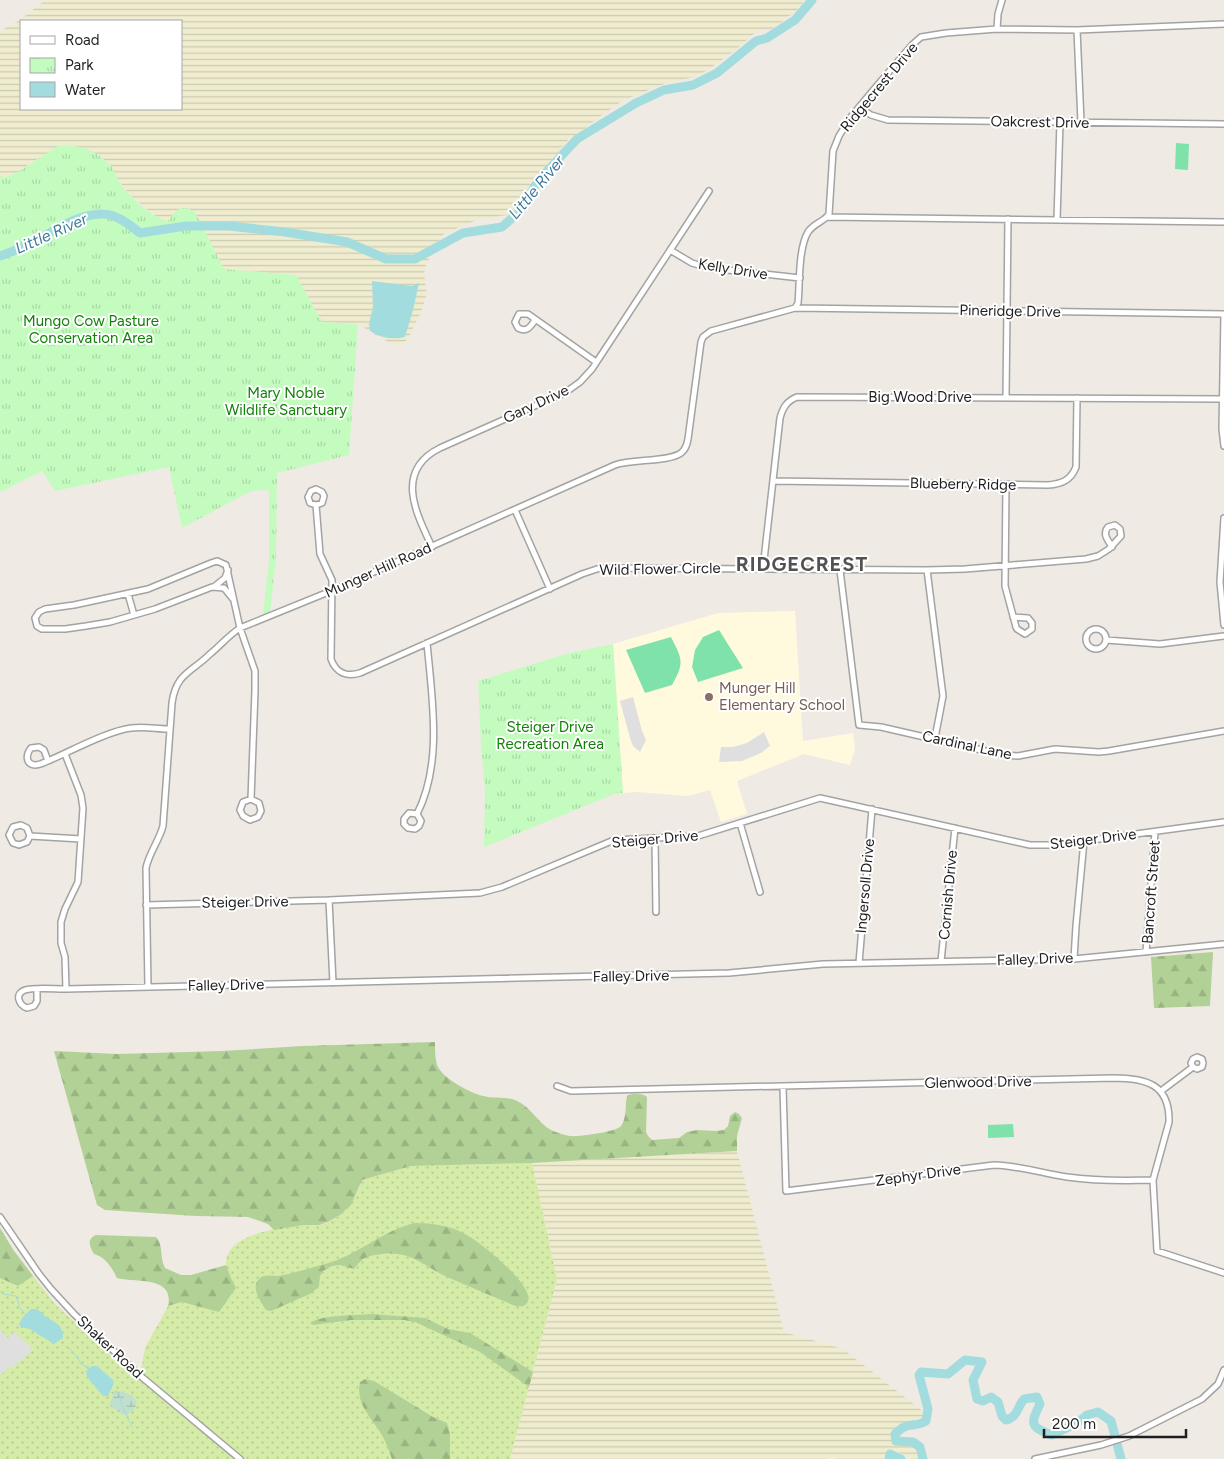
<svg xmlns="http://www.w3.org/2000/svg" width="1224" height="1459" viewBox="0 0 1224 1459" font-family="Figtree,sans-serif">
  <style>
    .education { fill: #fffade }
    .farmland { fill: url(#farmland-rules); fill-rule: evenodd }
    .grass { fill: url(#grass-dots) }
    .forest { fill: url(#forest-firs) }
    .wetland { fill: url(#wetland-marsh) }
    .park { fill: url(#park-tufts) }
    .pitch { fill: #7fe2ab }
    .parking { fill: #dfdfdf }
    .water { fill: #a3dcdf }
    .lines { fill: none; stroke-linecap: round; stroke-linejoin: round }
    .stream { stroke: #a3dcdf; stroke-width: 1 }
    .river { stroke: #a3dcdf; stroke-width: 9 }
    .minor-casing { stroke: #a3a3a3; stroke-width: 8 }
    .minor { stroke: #fff; stroke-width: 5 }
    .education-dot { fill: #8d6e63; stroke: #fff; stroke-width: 2 }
    .labels { text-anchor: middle; stroke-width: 4; stroke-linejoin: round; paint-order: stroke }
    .street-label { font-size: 15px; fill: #1f1f1f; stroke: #fff }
    .park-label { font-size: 15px; fill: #118207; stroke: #fff }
    .education-label { font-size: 15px; fill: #785e54; stroke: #fff; text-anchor: start }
    .water-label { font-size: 16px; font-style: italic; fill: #3e7b9b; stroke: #fff }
    .district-label { font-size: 20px; font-weight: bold; letter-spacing: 1px; fill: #525252; stroke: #fff }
  </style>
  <defs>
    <pattern id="farmland-rules" width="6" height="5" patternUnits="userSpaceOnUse" patternTransform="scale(1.25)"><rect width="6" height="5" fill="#efeccf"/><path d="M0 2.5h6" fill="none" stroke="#cccab1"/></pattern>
    <pattern id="grass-dots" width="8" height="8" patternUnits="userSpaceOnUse" patternTransform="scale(1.25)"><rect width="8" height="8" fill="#d5eca8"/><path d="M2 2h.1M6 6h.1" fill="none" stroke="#b6ca90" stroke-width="1.8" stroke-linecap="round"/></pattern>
    <pattern id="forest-firs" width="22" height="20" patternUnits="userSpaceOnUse" patternTransform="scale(1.25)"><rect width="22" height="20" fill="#b2d197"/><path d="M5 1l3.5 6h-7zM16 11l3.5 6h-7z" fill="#99b382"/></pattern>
    <pattern id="wetland-marsh" width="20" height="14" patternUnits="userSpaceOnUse" patternTransform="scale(1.25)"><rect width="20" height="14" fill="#c0dfcc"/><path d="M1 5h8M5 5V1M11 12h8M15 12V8" fill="none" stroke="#a5bfaf"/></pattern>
    <pattern id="park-tufts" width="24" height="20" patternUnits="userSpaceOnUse" patternTransform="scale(1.25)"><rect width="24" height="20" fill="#c4fcbf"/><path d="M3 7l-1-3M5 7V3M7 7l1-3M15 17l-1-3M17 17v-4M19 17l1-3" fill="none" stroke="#a8d8a4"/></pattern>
  </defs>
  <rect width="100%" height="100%" fill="#f0eae4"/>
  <path class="education" d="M795,611L803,741L853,733L855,749L850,765L804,754L737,781L747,814L721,822L710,790L688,796L637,792L623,793L613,644L718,613Z"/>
  <path class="farmland" d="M45,0H805L798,9L777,26L770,30L764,29L752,35L738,48L708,70L694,77L664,84L624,100L596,119L579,134L569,138L565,145L559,149L558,156L552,159L536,179L528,183H532L530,188L508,215L499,216L492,220L483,218L464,225L442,235L440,240L431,246L430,258L426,264L424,274L427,294L421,312L408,339L403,343L397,345L382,339L358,324L322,322L295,275L224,269L195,212L184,207L170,217L168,221L157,217L132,197L118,180L111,166L100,156L93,152L73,146H62L32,162L18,172L2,178L0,174V31L20,20ZM21,21H181V109H21Z
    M737,1151L784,1332L843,1349L925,1413V1418L923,1421L904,1423L897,1429L891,1438L895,1441L916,1444L920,1449V1459H911L905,1455L891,1450L886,1454L887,1459H836L833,1457L825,1459H510L557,1279L532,1163Z"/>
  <path class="grass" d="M532,1163L557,1279L510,1459H0V1228L14,1251L55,1304L134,1377L141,1370L145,1348L168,1306L236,1288C232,1281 226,1272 226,1263C227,1234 279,1228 300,1225C309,1224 318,1227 327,1223C348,1212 354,1202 362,1180L411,1166Z"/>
  <path class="forest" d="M1213,952L1210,1006L1154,1008L1151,957Z
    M435,1042C435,1050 435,1058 437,1065C442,1078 470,1093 483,1096C495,1099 507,1096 517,1101C530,1106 538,1123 551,1130C557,1133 564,1135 570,1136C578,1137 616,1132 621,1126C627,1118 625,1105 627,1096C632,1093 642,1093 647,1097L646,1132L648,1136L652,1140L679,1138L687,1132L697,1130L716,1131L724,1130L728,1126L730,1116L735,1112L739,1114L742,1118L737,1136V1151L532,1163L411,1166L362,1180L351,1205L340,1215L328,1222L319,1225H303L274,1230L268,1224L248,1217L195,1216L105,1210L97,1205L54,1051L117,1054L222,1051L303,1046Z
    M415,1223C433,1223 452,1226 467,1235C481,1243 534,1285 528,1301C526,1307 520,1307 515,1306C492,1296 470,1287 447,1277C423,1266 412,1251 383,1254C367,1256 364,1256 354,1269L340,1265L332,1266L323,1271L320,1276L319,1286L312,1293L271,1311L266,1310C261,1302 250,1288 259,1279C263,1274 271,1276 277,1276C293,1274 309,1268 325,1264C357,1256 383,1230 415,1223Z
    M0,1228L14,1251L33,1276L18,1286L0,1278Z
    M96,1235L156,1237C164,1246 159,1257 165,1268L181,1275H191L226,1265L231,1278L236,1288L219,1312L182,1302L168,1306C175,1275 134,1283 117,1278C112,1268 106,1257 94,1254C90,1247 86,1239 96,1235Z
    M371,1314L425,1318L448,1329L470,1333L533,1372L529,1387L480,1352L415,1322L404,1320H351L313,1325L310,1323C324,1314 354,1316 371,1314Z
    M365,1379L374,1381L433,1417L447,1423L450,1435V1459H392C389,1452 387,1444 383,1437C373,1418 355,1406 360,1382Z"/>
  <path class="wetland" d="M115,1390L132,1395L137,1402L134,1410L127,1415L122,1414L110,1406V1403Z"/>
  <path class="park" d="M58,146C78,143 98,151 111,166C114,170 116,175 118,180C126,193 138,204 151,213C156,216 161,220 168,221C175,210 182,203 195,212L224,269L296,275L322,322L358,324L349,455L277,473L276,559L270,612L263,615L269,560V490L251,491L182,528L169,467L55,491L42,471L0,492V174L3,178L18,172Z
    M613,644L623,793H617L484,847L485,790L481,745L478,681L569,653Z"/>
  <path class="pitch" d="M1176,143L1189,144L1188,170L1175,169Z
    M719,630L743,668L698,682L692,667L695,650L703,637Z
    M671,637C682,659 685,662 672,685L645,693L626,650Z
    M1013,1124L1014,1137L988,1138V1125Z"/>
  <path class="parking" d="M633,697L642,731L646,740L640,752L633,746L630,738L620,701Z
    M764,732L770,746L761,753L742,761L719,762L721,747H733L747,743Z
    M0,1330L8,1338L14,1332L33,1349L23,1359L13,1367L7,1369L0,1375Z"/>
  <path class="water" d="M372,281L412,286L419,283L413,310L405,337C392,340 381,338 370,331L369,324L373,307Z
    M31,1309C38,1308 40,1312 45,1316C54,1322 64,1325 63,1338L54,1344L28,1328H21L19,1324L22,1318Z
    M92,1366H97L113,1380V1385L108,1396H103L87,1377L86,1371Z"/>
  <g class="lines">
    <path class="stream" d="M0,1291L3,1294L16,1296L20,1308L26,1315
      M68,1347L78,1358L81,1364L89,1368
      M115,1391L120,1395C120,1406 128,1416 132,1427"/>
    <path class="river" d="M0,256C11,252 22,248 32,243C52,232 79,213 103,214C116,214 130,225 140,233L186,226H229L285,232L347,242L386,259H415L463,233L502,227L520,211L538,181L577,139L636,103L664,90L693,85L717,73L756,41L767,38L795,20L812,0
      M889,1459L890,1454L901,1459
      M923,1459L920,1447L913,1442L896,1441L895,1434C909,1420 913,1429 926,1421L928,1409L919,1375L921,1372L948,1374L965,1360L982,1362L973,1380L977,1399L983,1401L991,1397L998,1402L1002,1416L1006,1420C1018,1417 1017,1407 1024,1399L1037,1397L1040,1404C1030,1424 1030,1427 1052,1435L1077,1423L1087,1415L1098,1412L1111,1421L1121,1459"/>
    <defs>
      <path id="minor" d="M997,29L998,14L1002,0
        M1077,30L1081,122
        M859,107L871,115L888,120L1224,124
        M827,217L1224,222
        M1057,220L1060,122
        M670,250L692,263L709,268L800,278
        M795,308L798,303C800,284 798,249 808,232C814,223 824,222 829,214L833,151L839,136L850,118L875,88L912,45L921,37L946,33L997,29L1077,30L1224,24
        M1224,314L1222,429L1224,446
        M535,320C531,326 527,333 518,328L515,322L519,314H528L596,362
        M1006,397L1008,219
        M773,481L1048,485C1062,484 1071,480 1076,467L1077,398
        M1006,484L1005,586L1016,627L1017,629L1025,634L1032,629V623L1028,618L1013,617
        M316,505L310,503L308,497L311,491L316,489L322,492L324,496L322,503L316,505L320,554L332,580L331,659C336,673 347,677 360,673L582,574L600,568L927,570L965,569L1086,559L1098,556L1109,549L1121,536L1120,529L1115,525L1108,527C1102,534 1108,540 1112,547
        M515,510L550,589
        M1224,518L1220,582L1224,625
        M432,547C416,513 394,471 440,448L566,392L580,382L592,369L709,191
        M763,569L780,418C783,407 787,401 797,397L1224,399
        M840,570L859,725L881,727L1003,755L1018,756L1055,749L1099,752L1109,751L1224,731
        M927,570L943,696L935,738
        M215,586L225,578L228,570
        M128,594L134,615
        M233,599L224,588L212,587L155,609L110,622L86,626L65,629H42L37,626L35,618L39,612L45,609L74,605L148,589L211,563L217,561L226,565L240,628L255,671V691L251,799L243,802L240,810L243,816L250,820L258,817L261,811L259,803L251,799
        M1086 639a10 10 0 1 1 20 0a10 10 0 1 1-20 0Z
        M1106,640L1160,644L1224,636
        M65,754L81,795L83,808L78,882L65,909L61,922V943L65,957L66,989
        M48,761L44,750L39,747L31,748C26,754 25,764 35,765C40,765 45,762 48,761C71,751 108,731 131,728C144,726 157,729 170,729
        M417,814L421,821L419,826L415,829L408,828L404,824V819L409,813L417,814C443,763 432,698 427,643
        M740,823L760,892
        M30,836L27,842L19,845L13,843L9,835L13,827L21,825L27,828L30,836L81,839
        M655,838L656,912
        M329,900L333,983
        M146,905L329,900L480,893L502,887L614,840L698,836L820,798L1030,845H1055L1224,822
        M1146,952L1155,832
        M1074,959L1076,926L1084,841
        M941,961L955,828
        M859,963L872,809
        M148,987L146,868C149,853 159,841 163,826L172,703C176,673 192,672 210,654C221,645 229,635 240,628L331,591L615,465C632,459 669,462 681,453C685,450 687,445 688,439L701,342L703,337L711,331L795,308L1224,314
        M37,990V1001L34,1006L27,1008C19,1005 14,994 25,990C34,987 55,989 66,989L729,973L823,964L1074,959L1224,944
        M557,1086L571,1091L1113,1078C1146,1078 1170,1084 1169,1122L1153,1180L1157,1251L1224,1273
        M783,1087L786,1191L994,1165C1021,1166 1041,1173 1067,1177C1096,1181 1124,1181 1153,1180
        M1161,1091L1193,1067L1191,1063L1193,1059L1197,1057L1202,1059L1203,1063L1202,1067L1197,1069L1193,1067
        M0,1217L39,1274L51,1289L74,1314L143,1378L240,1459
        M1035,1459L1101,1445L1129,1436L1202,1399L1218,1384L1224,1370"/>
    </defs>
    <use href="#minor" class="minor-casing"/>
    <use href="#minor" class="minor"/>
  </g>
  <circle class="education-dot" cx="709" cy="697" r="5"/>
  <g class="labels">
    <g class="street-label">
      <text transform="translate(879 87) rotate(-50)" y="5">Ridgecrest Drive</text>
      <text transform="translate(1040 122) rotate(1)" y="5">Oakcrest Drive</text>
      <text transform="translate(733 269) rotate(9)" y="5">Kelly Drive</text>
      <text transform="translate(1010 311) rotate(1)" y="5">Pineridge Drive</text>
      <text x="920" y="402">Big Wood Drive</text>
      <text transform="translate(536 404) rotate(-25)" y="5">Gary Drive</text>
      <text transform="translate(963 484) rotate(1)" y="5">Blueberry Ridge</text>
      <text transform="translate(660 569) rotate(-1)" y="5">Wild Flower Circle</text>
      <text transform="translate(378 570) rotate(-24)" y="5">Munger Hill Road</text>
      <text transform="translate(967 745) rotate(12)" y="5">Cardinal Lane</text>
      <text transform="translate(655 839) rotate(-5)" y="5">Steiger Drive</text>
      <text transform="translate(1093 839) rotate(-7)" y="5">Steiger Drive</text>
      <text transform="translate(865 886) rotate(-85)" y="5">Ingersoll Drive</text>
      <text transform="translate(1151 892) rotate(-86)" y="5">Bancroft Street</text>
      <text transform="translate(948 895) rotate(-85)" y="5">Cornish Drive</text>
      <text transform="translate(245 902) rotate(-1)" y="5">Steiger Drive</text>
      <text transform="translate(1035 959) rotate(-2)" y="5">Falley Drive</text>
      <text transform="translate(631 976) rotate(-1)" y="5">Falley Drive</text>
      <text transform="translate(226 985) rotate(-1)" y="5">Falley Drive</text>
      <text transform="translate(978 1082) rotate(-1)" y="5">Glenwood Drive</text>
      <text transform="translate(918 1175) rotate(-8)" y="5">Zephyr Drive</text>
      <text transform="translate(110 1347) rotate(43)" y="5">Shaker Road</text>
    </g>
    <g class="park-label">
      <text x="91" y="326">Mungo Cow Pasture<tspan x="91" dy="17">Conservation Area</tspan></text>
      <text x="286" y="398">Mary Noble<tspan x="286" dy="17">Wildlife Sanctuary</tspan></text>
      <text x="550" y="732">Steiger Drive<tspan x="550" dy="17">Recreation Area</tspan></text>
    </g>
    <g class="education-label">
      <text x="719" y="693">Munger Hill<tspan x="719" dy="17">Elementary School</tspan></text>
    </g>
    <g class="water-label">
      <text transform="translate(536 187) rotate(-50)" y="6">Little River</text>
      <text transform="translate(51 233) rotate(-24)" y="6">Little River</text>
    </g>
    <g class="district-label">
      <text x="802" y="571">RIDGECREST</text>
    </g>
  </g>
  <rect x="20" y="20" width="162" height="90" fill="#ffffff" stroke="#a5a5a5"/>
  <rect x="30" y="36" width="25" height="8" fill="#ffffff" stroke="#a5a5a5"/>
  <text x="65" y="45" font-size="15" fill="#1f1f1f">Road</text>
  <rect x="30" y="58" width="25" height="15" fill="url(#park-tufts)" stroke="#a5a5a5"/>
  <text x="65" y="70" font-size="15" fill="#1f1f1f">Park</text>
  <rect x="30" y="82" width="25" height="15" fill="#a3dcdf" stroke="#a5a5a5"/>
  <text x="65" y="95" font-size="15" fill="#1f1f1f">Water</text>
  <path d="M1044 1429v8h142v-8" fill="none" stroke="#1f1f1f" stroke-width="2.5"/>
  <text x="1052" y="1429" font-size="15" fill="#1f1f1f" stroke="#ffffff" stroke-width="4" paint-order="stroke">200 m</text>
</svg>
